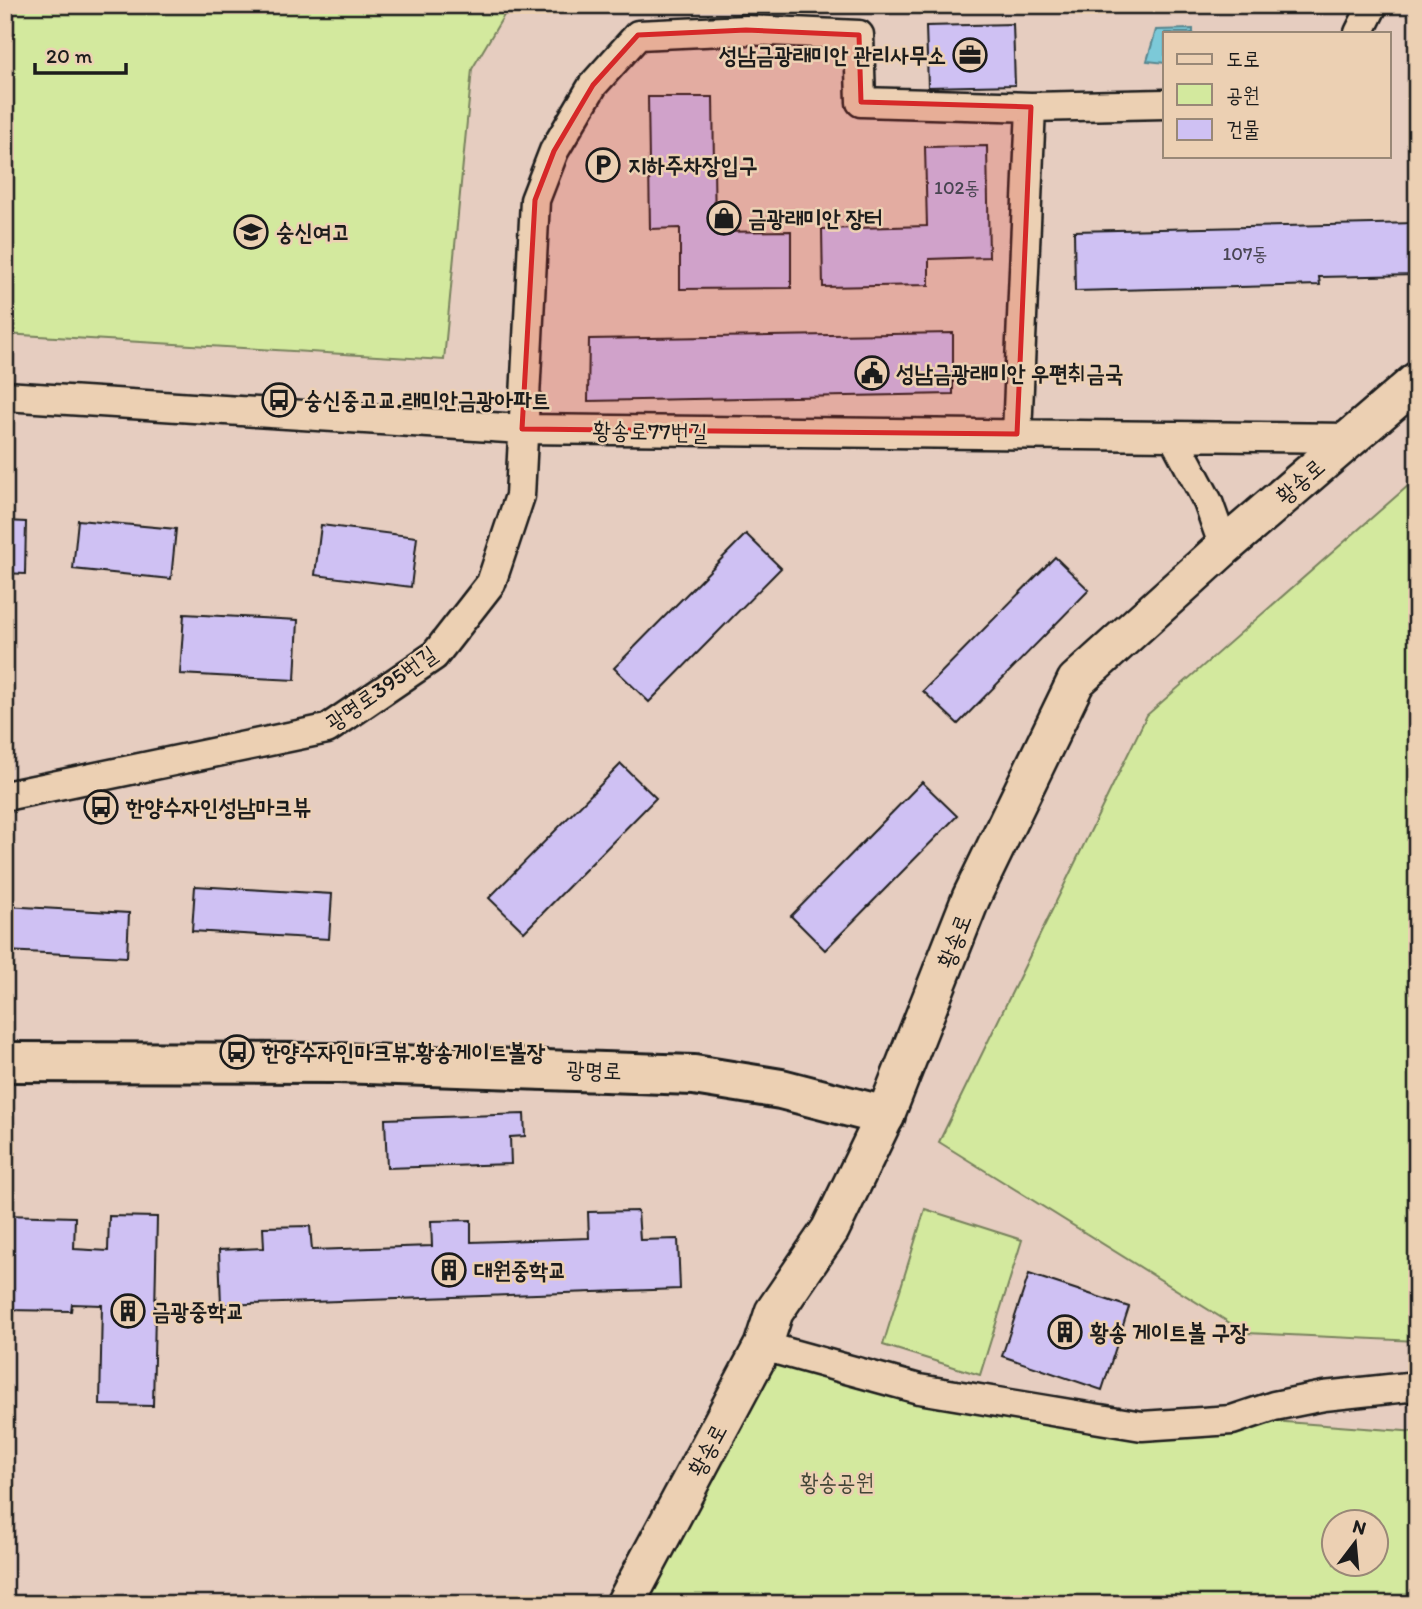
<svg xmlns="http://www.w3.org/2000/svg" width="1422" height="1609" viewBox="0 0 1422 1609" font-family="Itim,'Poor Story',sans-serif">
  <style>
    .green { fill: #d3e99e; stroke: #78825d; stroke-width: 2; fill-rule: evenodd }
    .water { fill: #7bc9d8; stroke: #55848d; stroke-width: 2 }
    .building { fill: #cfc1f3; stroke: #1c1c1c; stroke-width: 2 }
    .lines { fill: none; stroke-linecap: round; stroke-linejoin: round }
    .minor-casing { stroke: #1c1c1c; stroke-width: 33 }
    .tertiary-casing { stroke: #1c1c1c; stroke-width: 42 }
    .secondary-casing { stroke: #1c1c1c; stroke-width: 44 }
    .minor { stroke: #ecd0b3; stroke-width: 28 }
    .tertiary { stroke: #ecd0b3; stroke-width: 37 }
    .secondary { stroke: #ecd0b3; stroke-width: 38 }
    .marked { fill: #d62828; fill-opacity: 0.2; stroke: #d62828; stroke-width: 5; stroke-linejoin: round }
    .labels { text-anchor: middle; stroke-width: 5; stroke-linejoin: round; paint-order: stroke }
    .number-label { font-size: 19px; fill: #494552 }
    .poi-label { font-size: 23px; font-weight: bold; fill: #1c1c1c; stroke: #ecd0b3; text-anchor: start }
    .street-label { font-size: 23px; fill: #1c1c1c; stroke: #ecd0b3 }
    .park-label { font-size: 23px; fill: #414536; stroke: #ecd0b3 }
  </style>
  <rect width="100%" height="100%" fill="#e6cdc0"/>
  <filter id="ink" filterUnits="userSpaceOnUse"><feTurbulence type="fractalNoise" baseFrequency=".0143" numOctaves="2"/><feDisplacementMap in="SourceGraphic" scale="14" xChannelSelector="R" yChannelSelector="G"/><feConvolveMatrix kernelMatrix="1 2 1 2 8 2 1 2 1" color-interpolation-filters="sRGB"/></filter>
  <g filter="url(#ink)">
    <path class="green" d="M5,5H510L472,69L444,360L5,334Z
      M1417,478V1341L1246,1333L939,1142L1147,715Z
      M925,1209L1022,1240L980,1375L883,1345Z
      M763,1346L1112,1409L1417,1432V1604H646ZM1334,1522H1376V1564H1334Z"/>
    <path class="water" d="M1193,29V33H1165V63L1147,61L1156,30Z"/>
    <path class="building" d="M1013,24L1015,85L928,87L926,26Z
      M648,97H713L715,232L791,231V288L680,289V228L650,229Z
      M987,146L989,257L929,259V285L823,287L822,229L927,226L925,147Z
      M1417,223V275L1319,277L1320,285L1075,291L1074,231Z
      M953,333V394L588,401L589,339Z
      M78,520L176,529L171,579L73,569Z
      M5,521L26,522L25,574L5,573Z
      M321,525L417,537L411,587L315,575Z
      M746,534L781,568L649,702L614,668Z
      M1055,557L1089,590L958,724L923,691Z
      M184,614L298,620L295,680L180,674Z
      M621,764L656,798L524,932L489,898Z
      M922,782L957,816L825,950L791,916Z
      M195,886L332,894L329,939L192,931Z
      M5,906L129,913L127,957L5,951Z
      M524,1114L525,1136L510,1137L511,1164L387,1168L385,1119Z
      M638,1211L640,1240L678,1239L680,1289L221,1305L219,1250L264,1248L263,1227L310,1226L312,1250L432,1246L431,1221L471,1220V1242L589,1238L588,1212Z
      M5,1215L75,1217L74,1249L108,1251L109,1216L157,1217L153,1406L100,1405L102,1305L72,1304L71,1311L5,1310Z
      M1029,1274L1129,1307L1102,1390L1002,1356Z"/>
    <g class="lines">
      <defs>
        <path id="minor" d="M1359,33L1373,5
          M5,396L522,429L1173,436L1208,502L1224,547
          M1017,434L1031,107
          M1173,436L1351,438
          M5,796L327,729L434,656L491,583L520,496L535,200L554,151L593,85L638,35L746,30L859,35L861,102L1031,107L1165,104
          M763,1346L919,1389L1142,1426L1232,1420L1274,1406L1324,1396L1417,1386"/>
        <path id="tertiary" d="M625,1604L763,1346L774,1312L830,1230L885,1116L971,898L1076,681L1224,547L1417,381"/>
        <path id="secondary" d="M5,1062L337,1063L694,1075L781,1089L885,1116"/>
      </defs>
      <use href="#minor" class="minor-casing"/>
      <use href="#tertiary" class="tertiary-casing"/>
      <use href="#secondary" class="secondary-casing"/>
      <use href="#minor" class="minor"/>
      <use href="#tertiary" class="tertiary"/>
      <use href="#secondary" class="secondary"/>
    </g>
  </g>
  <path class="marked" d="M746,30L859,35L861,102L1031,107L1017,434L522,429L535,200L554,151L593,85L638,35Z"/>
  <defs>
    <symbol id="office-ring" viewBox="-11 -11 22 22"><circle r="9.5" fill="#ecd0b3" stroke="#1c1c1c" stroke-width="1.5"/><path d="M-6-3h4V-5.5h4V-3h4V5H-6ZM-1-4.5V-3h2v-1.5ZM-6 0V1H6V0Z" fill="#1c1c1c"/></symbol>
    <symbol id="parking-ring" viewBox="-11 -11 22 22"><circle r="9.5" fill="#ecd0b3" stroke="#1c1c1c" stroke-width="1.5"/><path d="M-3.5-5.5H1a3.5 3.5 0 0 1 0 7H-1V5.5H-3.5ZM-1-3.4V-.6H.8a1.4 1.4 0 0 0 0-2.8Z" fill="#1c1c1c"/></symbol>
    <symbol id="shop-ring" viewBox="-11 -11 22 22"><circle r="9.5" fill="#ecd0b3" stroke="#1c1c1c" stroke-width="1.5"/><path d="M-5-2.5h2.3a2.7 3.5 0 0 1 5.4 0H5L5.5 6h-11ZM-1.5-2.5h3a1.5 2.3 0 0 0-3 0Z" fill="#1c1c1c"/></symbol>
    <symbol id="school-ring" viewBox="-11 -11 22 22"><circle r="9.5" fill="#ecd0b3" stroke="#1c1c1c" stroke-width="1.5"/><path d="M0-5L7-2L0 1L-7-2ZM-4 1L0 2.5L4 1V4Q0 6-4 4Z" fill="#1c1c1c"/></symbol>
    <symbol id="civic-ring" viewBox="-11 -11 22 22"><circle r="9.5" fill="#ecd0b3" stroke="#1c1c1c" stroke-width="1.5"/><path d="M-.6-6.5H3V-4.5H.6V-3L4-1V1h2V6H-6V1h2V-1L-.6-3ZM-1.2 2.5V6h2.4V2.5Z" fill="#1c1c1c"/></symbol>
    <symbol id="bus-ring" viewBox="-11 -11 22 22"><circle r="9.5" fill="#ecd0b3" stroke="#1c1c1c" stroke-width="1.5"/><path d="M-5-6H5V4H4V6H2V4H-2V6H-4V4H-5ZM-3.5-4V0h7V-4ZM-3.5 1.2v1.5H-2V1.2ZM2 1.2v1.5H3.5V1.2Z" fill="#1c1c1c"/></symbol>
    <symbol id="building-ring" viewBox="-11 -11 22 22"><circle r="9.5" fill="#ecd0b3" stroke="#1c1c1c" stroke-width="1.5"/><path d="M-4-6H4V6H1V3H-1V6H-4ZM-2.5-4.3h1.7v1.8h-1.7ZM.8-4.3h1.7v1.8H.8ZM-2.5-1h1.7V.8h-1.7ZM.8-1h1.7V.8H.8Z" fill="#1c1c1c"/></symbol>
  </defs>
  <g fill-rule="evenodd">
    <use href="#office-ring" x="951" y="36" width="38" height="38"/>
    <use href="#parking-ring" x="584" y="146" width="38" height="38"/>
    <use href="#shop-ring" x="705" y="199" width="38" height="38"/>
    <use href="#school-ring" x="232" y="213" width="38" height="38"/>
    <use href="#civic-ring" x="853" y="354" width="38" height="38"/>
    <use href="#bus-ring" x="260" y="381" width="38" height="38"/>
    <use href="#bus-ring" x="82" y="788" width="38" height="38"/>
    <use href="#bus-ring" x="218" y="1033" width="38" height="38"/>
    <use href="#building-ring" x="430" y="1251" width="38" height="38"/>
    <use href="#building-ring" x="109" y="1292" width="38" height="38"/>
    <use href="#building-ring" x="1046" y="1313" width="38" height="38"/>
  </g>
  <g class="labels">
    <g class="number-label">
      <text x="957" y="194">102동</text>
      <text x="1245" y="260">107동</text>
    </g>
    <g class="poi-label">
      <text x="946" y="63" text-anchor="end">성남금광래미안 관리사무소</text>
      <text x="628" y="173">지하주차장입구</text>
      <text x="748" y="226">금광래미안 장터</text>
      <text x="276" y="240">숭신여고</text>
      <text x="896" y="381">성남금광래미안 우편취금국</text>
      <text x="304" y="408">숭신중고교.래미안금광아파트</text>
      <text x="126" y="815">한양수자인성남마크뷰</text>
      <text x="262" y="1060">한양수자인마크뷰.황송게이트볼장</text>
      <text x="474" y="1278">대원중학교</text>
      <text x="152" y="1319">금광중학교</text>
      <text x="1090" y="1340">황송 게이트볼 구장</text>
    </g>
    <g class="street-label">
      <text transform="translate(650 431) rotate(1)" y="8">황송로77번길</text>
      <text transform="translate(1300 481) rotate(-41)" y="8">황송로</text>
      <text transform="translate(381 688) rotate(-35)" y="8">광명로395번길</text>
      <text transform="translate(954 941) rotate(-69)" y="8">황송로</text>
      <text transform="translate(594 1070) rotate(2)" y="8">광명로</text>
      <text transform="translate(707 1450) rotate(-62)" y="8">황송로</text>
    </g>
    <g class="park-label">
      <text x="837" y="1490">황송공원</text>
    </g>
  </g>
  <rect width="1422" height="1609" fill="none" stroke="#ecd0b3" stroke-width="28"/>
  <rect x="14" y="14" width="1394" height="1581" fill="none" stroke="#1c1c1c" stroke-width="2.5" filter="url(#ink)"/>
  <rect x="1163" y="32" width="228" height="126" fill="#ecd0b3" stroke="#998877" stroke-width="2"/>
  <rect x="1177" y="54" width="35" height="10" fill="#ecd0b3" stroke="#998877" stroke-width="2"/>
  <text x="1226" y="66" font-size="21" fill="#1c1c1c">도로</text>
  <rect x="1177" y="84" width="35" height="21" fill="#d3e99e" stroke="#998877" stroke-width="2"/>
  <text x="1226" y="102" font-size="21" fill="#1c1c1c">공원</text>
  <rect x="1177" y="119" width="35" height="21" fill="#cfc1f3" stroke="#998877" stroke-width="2"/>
  <text x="1226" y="136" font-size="21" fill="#1c1c1c">건물</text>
  <g transform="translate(1355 1543) rotate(16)"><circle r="33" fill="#ecd0b3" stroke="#998877" stroke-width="2"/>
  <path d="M0-5L12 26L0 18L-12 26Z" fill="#1c1c1c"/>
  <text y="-10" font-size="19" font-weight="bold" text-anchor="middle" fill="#1c1c1c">N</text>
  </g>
  <path d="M35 63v10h91v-10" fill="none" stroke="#1c1c1c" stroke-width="3.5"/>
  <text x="46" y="63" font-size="21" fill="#1c1c1c" stroke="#ecd0b3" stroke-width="5" paint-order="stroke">20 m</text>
</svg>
